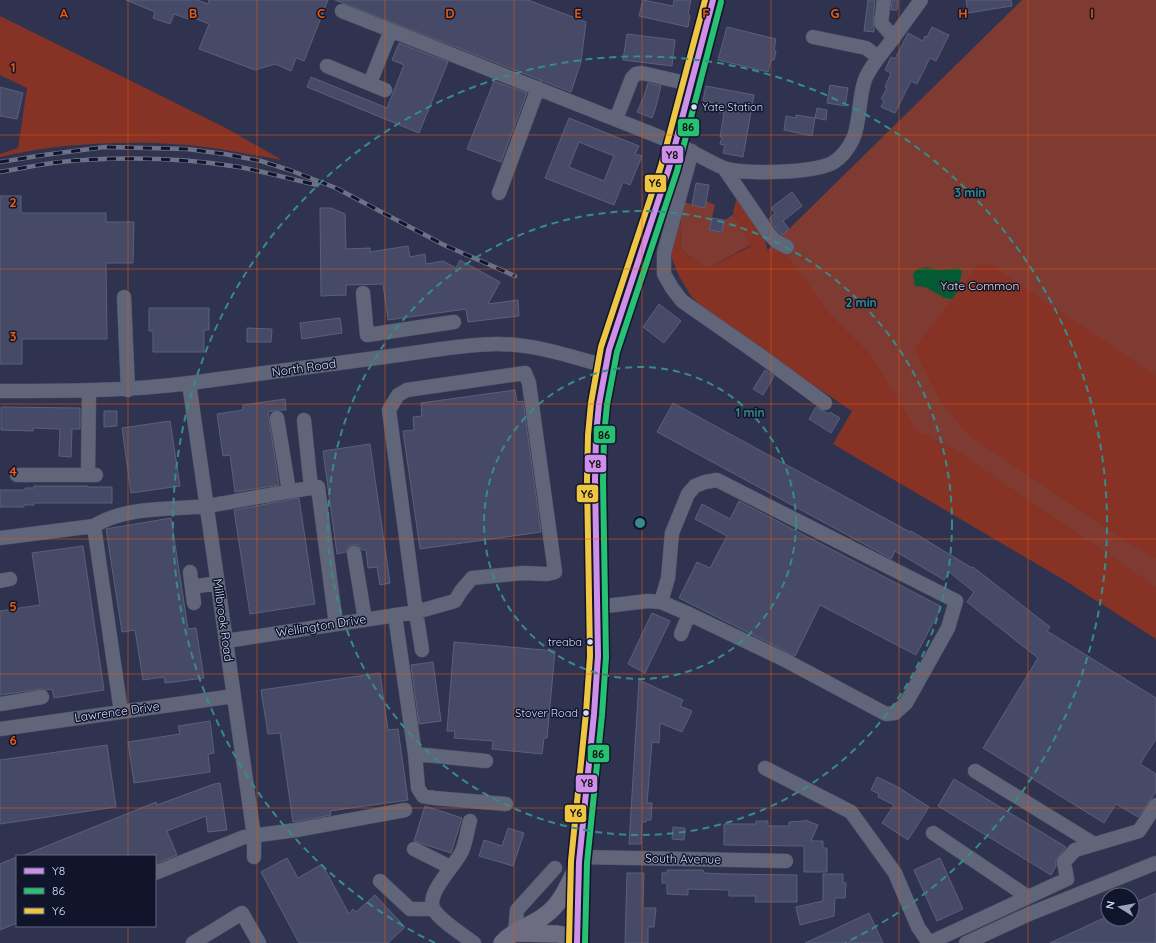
<svg xmlns="http://www.w3.org/2000/svg" width="1156" height="943" viewBox="0 0 1156 943" font-family="Quicksand,sans-serif">
  <style>
    .green { fill: #7f3b31 }
    .forest { fill: #863225 }
    .water { fill: #045b33 }
    .building { fill: #474a67; stroke: #5b6078; fill-rule: evenodd }
    .lines { fill: none; stroke-linecap: round; stroke-linejoin: round }
    .minor-casing { stroke: #4c4f67; stroke-width: 15 }
    .major-casing { stroke: #4c4f67; stroke-width: 18 }
    .minor { stroke: #60657a; stroke-width: 14 }
    .major { stroke: #6d6c81; stroke-width: 17 }
    .rail-casing { stroke: #6e7185; stroke-width: 4.5 }
    .rail { stroke: #10152c; stroke-width: 3; stroke-dasharray: 9; stroke-linecap: butt }
    .bus-1-casing { stroke: #10152c; stroke-width: 9 }
    .bus-2-casing { stroke: #10152c; stroke-width: 9 }
    .bus-3-casing { stroke: #10152c; stroke-width: 9 }
    .bus-1 { stroke: #ce8fe9; stroke-width: 6 }
    .bus-2 { stroke: #26c172; stroke-width: 6 }
    .bus-3 { stroke: #efc644; stroke-width: 6 }
    .grid { fill: none; stroke: #e8590c; stroke-width: 1; stroke-opacity: 0.55 }
    .ring { fill: none; stroke: #378b8a; stroke-width: 2; stroke-dasharray: 7 5 }
    .bus-dot { fill: #d7def9; stroke: #10152c; stroke-width: 1.5 }
    .labels { text-anchor: middle; stroke-width: 3; stroke-linejoin: round; paint-order: stroke }
    .bus-label { font-size: 11px; fill: #d7def9; stroke: #10152c; text-anchor: end }
    .park-label { font-size: 12px; fill: #f0d3cd; stroke: #10152c }
    .street-label { font-size: 12px; fill: #d7def9; stroke: #10152c }
    .grid-label { font-size: 13px; text-anchor: middle; font-weight: bold; fill: #e8590c; stroke: #10152c; stroke-width: 3; stroke-linejoin: round; paint-order: stroke }
    .centre { fill: #378b8a; stroke: #10152c; stroke-width: 2 }
    .ring-label { font-size: 12px; text-anchor: middle; font-weight: bold; fill: #378b8a; stroke: #10152c; stroke-width: 3; stroke-linejoin: round; paint-order: stroke }
    .line-badge { stroke: #10152c; stroke-width: 1.5 }
    .pale-badge-label { font-size: 11px; text-anchor: middle; font-weight: bold; fill: #111 }
  </style>
  <rect width="100%" height="100%" fill="#2f3350"/>
  <path class="green" d="M1022,0H1156V614L712,317L780,236L789,229Z
    M706,201L715,205L709,230L734,214L751,245L708,268L701,265L681,249L680,226L684,202L700,207Z"/>
  <path class="forest" d="M0,16L224,127L282,160C251,155 220,148 188,145C177,144 166,144 155,143C103,142 51,145 0,157V154L18,148L27,88L0,75Z
    M737,197L763,235L768,251L786,253L829,313L870,354L917,431L954,449L1156,587V639L1064,580L833,444L852,411L712,317L691,296L679,276L670,254L678,215L680,226L681,249L701,265L708,268L751,246L733,212Z
    M989,264L1156,376V559L1116,535L967,434L939,399L914,349L978,265Z"/>
  <path class="water" d="M927,267L939,270L959,268L962,271L958,290L952,299L945,298L925,287L915,286L913,274L917,269Z"/>
  <path class="building" d="M126,0H197L208,4L209,0H328L304,61L296,58L291,71L275,64L255,70L199,49L209,24L189,16L188,19L174,14L170,24L153,18L155,12Z
    M335,0H528L586,22L581,62L571,92Z
    M643,0L673,6L674,0H691L688,14L690,15L688,27L639,16Z
    M868,0H875L873,22L874,28V32L864,31Z
    M892,0H898L897,10H891Z
    M966,0H1011L1012,6L968,13Z
    M727,27L776,39L774,50L776,51L774,60H771L768,72L718,60Z
    M932,27L949,35L936,61L930,58L917,84L911,81L895,113L881,107L884,101L881,99L887,88L885,87L891,73L885,70L891,57L895,59L908,33L923,41L925,36L927,37Z
    M627,34L675,40L672,66L623,60Z
    M399,43L448,62L419,133L307,87L311,77L387,108L404,65L392,60Z
    M494,81L527,93L501,162L467,149Z
    M648,83L661,86L655,110L652,118L637,112L644,96Z
    M830,85L848,88L845,106L827,103Z
    M706,86L754,95L743,157L723,153L725,145L720,144L722,137H720L724,113L719,112L720,104L703,101Z
    M0,87L23,93L17,119L0,116Z
    M817,108L827,110L826,120L815,118Z
    M796,115L815,118L812,136L784,130L786,116L796,118Z
    M569,118L639,146L635,154L642,156L630,185L623,182L614,205L545,178ZM579,142L614,156L604,181L569,167Z
    M696,183L709,185L705,208L692,205Z
    M792,192L802,206L783,221L789,229L782,235L776,229L769,219L775,213L771,208Z
    M0,196H21V213H106V222H134L133,263H106L107,339H22V364H0Z
    M320,208H331L345,214L346,249L370,248V252L408,246L410,257L425,254L426,264L443,261L456,268L460,260L500,282L488,304L518,300L519,316L468,322L466,309L388,320L383,284L346,285V295L321,296Z
    M712,218L724,220L722,232L709,230Z
    M659,304L681,321L664,343L643,327Z
    M149,308H209V330H204V352H153V331H149Z
    M340,318L342,333L302,339L300,323Z
    M247,328L272,329L271,342H247Z
    M765,370L774,376L763,395L753,389Z
    M515,390L517,402L523,401L541,532L420,549L403,431L414,430L413,417L422,416L421,403Z
    M285,399L286,410H276L268,412L279,485L235,492L230,455L223,456L217,414L243,410V405Z
    M673,403L910,532L911,531L972,568L973,567L1050,627L1047,631L1156,698V739L1140,764L1156,774V792L1138,817L1116,804L1104,823L983,748L1038,658L967,602L974,592L949,572L944,580L895,551L891,559L888,557L657,432Z
    M1,407L80,408V429H72L71,457L59,456L60,429L33,428V431L1,430Z
    M816,407L829,414L830,412L840,418L831,433L809,419Z
    M104,411H117V426L104,427Z
    M170,421L180,486L131,493L122,428Z
    M370,444L390,583L380,585L377,567L368,568L366,550H362L357,545H353L348,547L346,552L337,554L323,451Z
    M34,486H88V487H112V503H34V505H24V507H0V490H25V488H34Z
    M299,498L315,604L250,614L234,510Z
    M739,501L940,606V610L916,655L820,605L795,656L679,598L697,562L710,568L727,536L695,519L702,504L730,519Z
    M171,518L188,629L196,628L204,678L165,683L164,677L143,680L135,630L122,632L106,529Z
    M83,546L104,690L54,698L52,689L46,690L41,689L0,695V611L40,605L32,553Z
    M652,613L670,621L645,673L628,664Z
    M454,642L555,651L547,738H544L542,754L492,749L493,741L454,738L455,731H447Z
    M433,662L441,721L419,724L411,665Z
    M380,673L388,730L398,729L408,800L330,811L331,815L293,822L280,733L268,734L261,690Z
    M639,680L683,700L680,706L692,711L682,732L660,723L659,743L652,742L647,803H652L651,820H646V822H642L641,844H629Z
    M210,721L214,753L208,754L210,772L134,783L128,742L180,734L178,726Z
    M107,745L116,807L0,824V760Z
    M877,777L898,787L929,807L908,840L882,823L894,805L878,797L879,794L871,790Z
    M954,779L1066,847L1058,857L1056,860V866L1051,875L938,806Z
    M220,783L227,830L208,832L206,816L167,831L177,855L155,864V856H22L156,802L157,805L214,784Z
    M425,806L462,818L451,853L414,841Z
    M805,820L818,825L811,841H823V848H827V872H804V846L724,845V824H756V821H768V826H789V822L804,821Z
    M673,827L685,828L684,840L672,839Z
    M508,828L524,833L513,866L479,856L484,840L502,846Z
    M17,857V923L0,930V864Z
    M287,858L298,878L322,864L349,914L353,909L356,912L375,895L405,927L388,943H299L261,872Z
    M940,858L963,909L937,921L914,870Z
    M667,870H703L704,873L728,874L797,875V902H755L756,896H729V890L688,889V895L667,894V883H662V873H667Z
    M627,873H644L643,908H656L654,927H648V943H625Z
    M823,874H843V883H846L845,898H835L834,916L800,925L796,907L823,901Z
    M1156,893V943H1050L1108,916V919H1132V904Z
    M869,913L883,943H805L827,933Z"/>
  <g class="lines">
    <defs>
      <path id="minor" d="M884,0L881,23L894,38
        M342,11L675,143C690,150 709,162 724,168C743,175 818,173 834,162C842,157 849,147 853,139C861,121 858,95 866,77C873,62 885,50 894,37C903,25 912,12 921,0
        M813,37L866,48L878,57
        M327,66L385,90
        M370,83L391,30
        M616,119L632,78L636,74L642,73L690,84
        M692,151L664,253V274L672,288L682,301L761,356L825,403
        M724,168L769,234L776,241L787,247
        M499,193L538,88
        M363,293L367,335L454,322
        M124,297L128,390
        M189,383L254,836V857
        M0,391C64,391 127,391 190,383C262,374 334,363 406,354C436,350 467,344 497,344C534,344 570,356 605,366
        M277,418L289,491
        M304,420L311,488
        M17,475H96
        M88,475L89,391
        M0,538L94,526
        M354,553L365,620
        M190,572L194,603
        M0,581L10,579
        M192,587L217,583
        M661,602L668,578L672,533L688,494L695,486L705,482L717,480L956,601L948,628L906,703L895,713L886,714L785,660L689,614
        M597,607L648,601L661,602L689,614L681,634
        M395,615L415,754L486,761
        M226,641L416,612L455,601L461,591L472,578L523,573L547,574L555,572L529,383L525,373L407,390L398,395L389,410L416,612L422,650
        M0,704L42,697
        M121,712L94,526C125,506 171,510 207,506C244,500 281,492 318,487L336,624
        M0,729L234,696
        M415,754L418,788L423,796L434,798L506,804
        M765,768L851,812L895,873L918,927L929,943
        M975,771L1094,844
        M470,821C467,831 466,842 462,851C456,865 424,894 434,910C442,922 462,934 474,943
        M933,833L1028,897
        M414,849L450,867
        M580,857L786,861
        M155,873L244,837L296,830L405,810
        M380,881L410,909H433
        M515,933L517,910L555,868
        M193,943L242,913L259,943
        M929,943L1067,879L1064,862L1075,850L1139,831L1156,805
        M966,943L1029,914L1156,863"/>
      <path id="major" d="M515,933L558,934L568,936L576,943
        M502,943C513,930 531,926 544,916C560,905 567,888 575,871
        M577,943L579,862L594,714L598,656L595,538V480L596,435L599,404L609,350L669,168L713,0"/>
    </defs>
    <use href="#minor" class="minor-casing"/>
    <use href="#major" class="major-casing"/>
    <use href="#minor" class="minor"/>
    <use href="#major" class="major"/>
    <defs>
      <path id="rail" d="M0,162L44,155L105,147L187,149L225,154L261,161L292,171L336,188L444,245L515,276
        M0,172C28,167 56,161 84,160C134,157 190,159 239,167C265,172 291,179 317,185"/>
    </defs>
    <use href="#rail" class="rail-casing"/>
    <use href="#rail" class="rail"/>
    <defs>
      <path id="bus-1" d="M577,943L579,862L594,714L598,656L595,480L596,435L599,404L609,350L669,168L713,0"/>
      <path id="bus-2" d="M585,943L587,863L602,715L606,657L603,480L604,435L607,405L617,352L677,171L721,2"/>
      <path id="bus-3" d="M569,943L571,861L586,713L590,656L587,480L588,435L591,403L601,347L661,166L705,0"/>
    </defs>
    <use href="#bus-1" class="bus-1-casing"/>
    <use href="#bus-2" class="bus-2-casing"/>
    <use href="#bus-3" class="bus-3-casing"/>
    <use href="#bus-1" class="bus-1"/>
    <use href="#bus-2" class="bus-2"/>
    <use href="#bus-3" class="bus-3"/>
  </g>
  <path class="grid" d="M128,0V856M257,0V943M385,0V943M514,0V943M642,0V943M771,0V943M899,0V943M1028,0V943M0,135H1156M0,269H1156M0,404H1156M0,539H1156M0,674H1156M0,808H1156M128,926V943"/>
  <g class="ring">
    <circle cx="640" cy="523" r="156"/>
    <circle cx="640" cy="523" r="312"/>
    <path d="M435 943A467 467 0 1 1 845 943"/>
  </g>
  <g class="bus-dot">
    <circle cx="694" cy="107" r="3.5"/>
    <circle cx="590" cy="642" r="3.5"/>
    <circle cx="586" cy="713" r="3.5"/>
  </g>
  <g class="labels">
    <g class="bus-label">
      <text x="702" y="111" text-anchor="start">Yate Station</text>
      <text x="582" y="646">treaba</text>
      <text x="578" y="717">Stover Road</text>
    </g>
    <g class="park-label">
      <text x="980" y="290">Yate Common</text>
    </g>
    <g class="street-label">
      <text transform="translate(304 368) rotate(-8)" y="4">North Road</text>
      <text transform="translate(223 620) rotate(82)" y="4">Millbrook Road</text>
      <text transform="translate(321 626) rotate(-9)" y="4">Wellington Drive</text>
      <text transform="translate(117 712) rotate(-8)" y="4">Lawrence Drive</text>
      <text transform="translate(683 859) rotate(1)" y="4">South Avenue</text>
    </g>
  </g>
  <g class="grid-label">
    <text x="64" y="18">A</text>
    <text x="193" y="18">B</text>
    <text x="321" y="18">C</text>
    <text x="450" y="18">D</text>
    <text x="578" y="18">E</text>
    <text x="706" y="18">F</text>
    <text x="835" y="18">G</text>
    <text x="963" y="18">H</text>
    <text x="1092" y="18">I</text>
    <text x="13" y="72">1</text>
    <text x="13" y="207">2</text>
    <text x="13" y="341">3</text>
    <text x="13" y="476">4</text>
    <text x="13" y="611">5</text>
    <text x="13" y="745">6</text>
  </g>
  <circle cx="640" cy="523" r="6" class="centre"/>
  <g class="ring-label">
    <text x="970" y="197">3 min</text>
    <text x="861" y="307">2 min</text>
    <text x="750" y="417">1 min</text>
  </g>
  <g class="line-badge">
    <rect x="677" y="118" width="23" height="19" rx="4" fill="#26c172"/>
    <rect x="661" y="145" width="23" height="19" rx="4" fill="#ce8fe9"/>
    <rect x="644" y="174" width="23" height="19" rx="4" fill="#efc644"/>
    <rect x="593" y="425" width="23" height="19" rx="4" fill="#26c172"/>
    <rect x="584" y="454" width="23" height="19" rx="4" fill="#ce8fe9"/>
    <rect x="576" y="484" width="23" height="19" rx="4" fill="#efc644"/>
    <rect x="587" y="744" width="23" height="19" rx="4" fill="#26c172"/>
    <rect x="575" y="774" width="23" height="19" rx="4" fill="#ce8fe9"/>
    <rect x="564" y="804" width="23" height="19" rx="4" fill="#efc644"/>
  </g>
  <g class="pale-badge-label">
    <text x="688" y="131">86</text>
    <text x="672" y="159">Y8</text>
    <text x="655" y="187">Y6</text>
    <text x="604" y="439">86</text>
    <text x="595" y="468">Y8</text>
    <text x="587" y="498">Y6</text>
    <text x="598" y="758">86</text>
    <text x="587" y="787">Y8</text>
    <text x="576" y="817">Y6</text>
  </g>
  <rect x="16" y="855" width="140" height="72" fill="#10152c" stroke="#60657e"/>
  <rect x="24" y="868" width="20" height="6" fill="#ce8fe9" stroke="#60657e"/>
  <text x="52" y="875" font-size="12" fill="#d7def9">Y8</text>
  <rect x="24" y="888" width="20" height="6" fill="#26c172" stroke="#60657e"/>
  <text x="52" y="895" font-size="12" fill="#d7def9">86</text>
  <rect x="24" y="908" width="20" height="6" fill="#efc644" stroke="#60657e"/>
  <text x="52" y="915" font-size="12" fill="#d7def9">Y6</text>
  <g transform="translate(1120 907) rotate(281)"><circle r="19" fill="#10152c" stroke="#60657e"/>
  <path d="M0-3L7 15L0 10L-7 15Z" fill="#9ca2be"/>
  <text y="-6" font-size="11" font-weight="bold" text-anchor="middle" fill="#d7def9">N</text>
  </g>
</svg>
